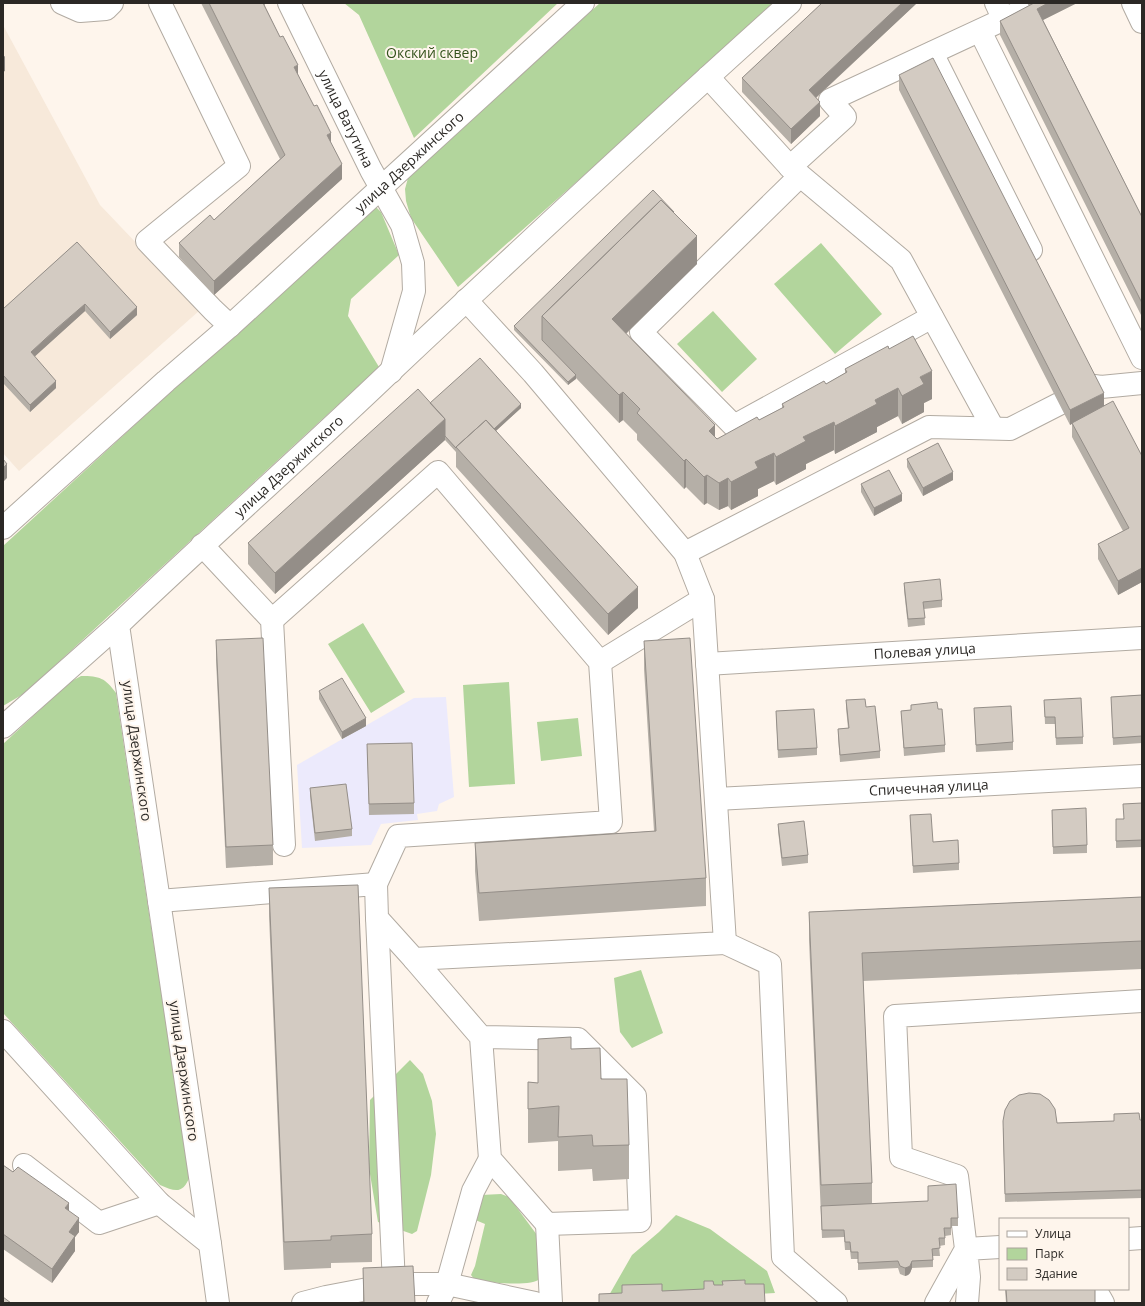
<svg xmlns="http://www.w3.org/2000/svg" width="1145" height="1306" viewBox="0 0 1145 1306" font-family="'Open Sans',sans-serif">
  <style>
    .industrial { fill: #eceafc }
    .built { fill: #f7e9da }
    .green { fill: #b2d59c }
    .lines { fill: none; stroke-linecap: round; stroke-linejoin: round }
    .minor-casing { stroke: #b2aba2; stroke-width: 24 }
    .major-casing { stroke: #b2aba2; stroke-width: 24 }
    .minor { stroke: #fff; stroke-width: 22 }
    .major { stroke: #fff; stroke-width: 22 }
    .wall { fill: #b5afa7 }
    .shaded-wall { fill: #948e88 }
    .building { fill: #d3cbc2; stroke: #948e88 }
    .labels { text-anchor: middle; stroke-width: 4; stroke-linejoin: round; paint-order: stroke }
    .park-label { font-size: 14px; fill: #34521c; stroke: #fef5ec }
    .street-label { font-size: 14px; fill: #2b2825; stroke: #fef5ec }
  </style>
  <rect width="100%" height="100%" fill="#fef5ec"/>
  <path class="industrial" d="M446,697L454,797L439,804L437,811L417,814L418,820L381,824L371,845L302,848L297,765L414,698Z"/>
  <path class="built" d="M3,25L100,205L200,310L19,471L3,453Z"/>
  <path class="green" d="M344,3H558L414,138L359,15Z
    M600,3H774L644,122L458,287L411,218L406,201L405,189L408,178L416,169Z
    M374,205L381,212L399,255L351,299L348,316L379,367L25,693L3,706V546Z
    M821,243L882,314L835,354L774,284Z
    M713,311L757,359L722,392L677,344Z
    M363,623L405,692L371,713L328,644Z
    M81,676C100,676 105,678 116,693L150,920L190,1176C183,1194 176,1192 160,1185L3,1013V744L70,682Z
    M509,682L515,784L469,787L463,685Z
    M578,718L582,756L541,761L537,722Z
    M641,970L663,1033L632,1048L620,1032L614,978Z
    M410,1060L423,1074L432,1101L436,1134L431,1175L417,1231L412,1234L378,1222L369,1168L370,1100Z
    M501,1194L509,1197L537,1235L541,1278C531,1288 488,1282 475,1280L471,1275L475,1266L485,1224L473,1219L481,1195Z
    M676,1215L710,1229L767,1271L775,1293L630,1301L608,1297L632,1255L659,1232Z"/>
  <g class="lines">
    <defs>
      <g id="minor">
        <path d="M62,3L80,11L106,9L112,3"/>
        <path d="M160,3L239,166L147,241L213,310L230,326"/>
        <path id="s1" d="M289,3L371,170L402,225L413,263L414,291L391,372"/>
        <path d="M996,3L1004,20"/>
        <path d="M980,31L1142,358"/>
        <path d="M932,53L1031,250"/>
        <path d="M708,77L790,167L845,117L830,100L1026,9"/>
        <path d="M790,167L901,260L993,428"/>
        <path d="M800,176L641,332L734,426L932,317"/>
        <path d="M1094,386L1101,387L1142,383"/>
        <path id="s2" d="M3,528L166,381L230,326L583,3"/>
        <path d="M202,545L272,620L284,845"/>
        <path d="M685,553L929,427L1010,429L1059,404"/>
        <path d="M272,620L438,472L600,662L611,822L398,836L376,884"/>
        <path d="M600,662L703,599"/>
        <path id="s3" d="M707,664L1142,638"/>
        <path d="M3,727L118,625"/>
        <path id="s4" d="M716,799L1142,776"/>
        <path d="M159,901L376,884L377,918L414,959L725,943L703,599L685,553L533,373L466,300"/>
        <path d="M377,918L394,1284"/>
        <path d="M725,943L770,964L783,1257L836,1303"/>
        <path d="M414,959L481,1037L490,1159L547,1224L640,1221L635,1096L578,1039L481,1037"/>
        <path d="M3,1031L159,1203L210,1244L218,1303"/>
        <path d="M24,1165L99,1223L159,1203"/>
        <path d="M547,1224L551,1303"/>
        <path d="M1128,1239L1142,1238"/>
        <path id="s5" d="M210,1244L118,625C208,539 301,457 391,371C523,247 655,124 790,3"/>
        <path d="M1095,1289L1103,1303"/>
        <path d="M303,1303L326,1297L394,1284H447L473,1191L490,1159"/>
        <path d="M438,1303L447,1284L535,1303"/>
        <path d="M936,1303L966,1249L957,1176L901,1157L895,1016L1142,1001"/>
        <path d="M967,1303L969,1277L966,1249L1000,1247"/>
      </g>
      <path id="major" d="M1133,3L1142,22"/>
    </defs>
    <use href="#minor" class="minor-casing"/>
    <use href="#major" class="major-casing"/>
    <use href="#minor" class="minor"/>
    <use href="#major" class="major"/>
  </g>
  <path class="wall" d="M201,3H265V6L331,143L342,179L214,295L179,257V243L214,220L280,159Z
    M822,3H917L816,98L820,116L791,144L742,92V78Z
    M1027,3H1077L1043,20L1142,217V317L1000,35V21L1029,6Z
    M899,75L1104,406L1142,456V582L1118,595L1098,559V544L1123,531L1072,437V423L1070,425L899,90Z
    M674,213L697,264L626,334L717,439L759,420L782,408V404L826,384L845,373V369L889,349L932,399L924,403V412L902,424L898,416L877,427V432L835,454L834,450L806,464V469L776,485L774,481L758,489V496L731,510L728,506L719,510L707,503L704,505L686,487L684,489L637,440V434L623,420L619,423L576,378L568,385L514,330V326Z
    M77,242L137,315L110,339L85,311L56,337L34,356L56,388L30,412L3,383V309Z
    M430,403L521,408L496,431L638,608L608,635L456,467V452L445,440L275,594L248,564V543Z
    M907,459L953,480L923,496L907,467Z
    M861,484L902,501L874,516L861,492Z
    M904,583L942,600V607L924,609L925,625L908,627L904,590Z
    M216,640L273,845V865L226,868L216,660Z
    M644,641L706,878V906L479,921L475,871V843L654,831L644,669Z
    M319,691L366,726L342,739L319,699Z
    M1142,695V743L1113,745L1111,697Z
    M846,700L866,707L880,751V758L840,762L838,737V729L848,728L846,708Z
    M1044,700L1083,737V744L1056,745L1055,724H1045Z
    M911,705L945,745V752L904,756L901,711L911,710Z
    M974,708L1013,742V750L976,752Z
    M776,711L817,748V755L778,758Z
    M367,744L414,803V814L369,815Z
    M310,788L352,829V836L315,841L310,796Z
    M1142,803V847L1116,848V819H1123Z
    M1052,810L1087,845V853L1053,854Z
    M910,815L933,842L959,863V870L913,873Z
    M778,824L808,855V863L782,866L778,831Z
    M269,888L372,1234V1262L331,1263V1268L284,1270L269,916Z
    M1142,897V969L863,981L872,1183V1203L958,1218V1226H951V1235L945,1236V1245L939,1246L940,1256H933V1267L912,1268L910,1273L908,1275L905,1276L900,1274L898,1268L858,1270V1259H851L850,1250H845L844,1237L822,1238L809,940V912Z
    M571,1049L601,1079L629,1145V1179L593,1181L592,1169L558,1171V1141L528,1143V1082L538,1083Z
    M1140,1120H1142V1198L1005,1202L1003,1128L1057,1123Z
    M3,1165L69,1211L79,1232L75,1237V1251L52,1283L3,1249Z
    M363,1268L415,1303H363Z
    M1005,1289H1095V1303H1006Z"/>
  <path class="shaded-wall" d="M902,3H917L809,104V90Z
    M1048,3H1077L1037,23V9Z
    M5,56V71L3,72V57Z
    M298,65V80L294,67Z
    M820,102V116L791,144V129Z
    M331,133V148L327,135Z
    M342,164V179L214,295V281Z
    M697,236V264L612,347V319Z
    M85,304V311L31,360V352Z
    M137,307V315L110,339V332Z
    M932,371V399L924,403V412L902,424V396L920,377Z
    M576,375V379L568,385V382Z
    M56,381V388L30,412V405Z
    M898,388V416L877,427V432L835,454V426L875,400Z
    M623,392V420L619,423V395Z
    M1104,393V407L1070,425V410Z
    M521,404V408L466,458L464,456Z
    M445,419V440L275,594V573Z
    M834,422V450L806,464V469L776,485V457L803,437Z
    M715,425V452L709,431Z
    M774,453V481L758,489V496L731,510V482L755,462Z
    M686,459V487L684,489V461Z
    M7,464V478L3,482V468Z
    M953,472V480L923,496V488Z
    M707,475V503L704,505V477Z
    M728,478V506L719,510V483Z
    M902,494V501L874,516V508Z
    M1142,568V582L1118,595V581Z
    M638,587V608L608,635V614Z
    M366,718V726L342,739V732Z
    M69,1203V1218L65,1208Z
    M79,1218V1232L75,1237V1251L52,1283V1269L69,1232Z
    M912,1261V1268L910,1273L908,1275L905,1276V1268Z"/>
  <path class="building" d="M209,3H263L280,37L283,36L298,65L294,67L314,106L317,105L331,133L327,135L342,164L214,281L179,243L210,215L214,220L285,155Z
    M822,3H902L809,90L820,102L791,129L742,78Z
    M1034,3H1048L1037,9L1142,217V303L1000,21Z
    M933,58L1104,393L1070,410L899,75Z
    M653,190L674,212H673L661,200L542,316V340L576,375L568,382L514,326Z
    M661,200L697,236L612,319L715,425L709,431L717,439L757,417L759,420L784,407L782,404L824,381L826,384L847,372L845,369L888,346L889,349L913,336L932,371L920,377L924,384L902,396L898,388L875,400L877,404L835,426L834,422L803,437L806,441L776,457L774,453L755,462L758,468L731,482L728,478L719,483L707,475L704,477L686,459L684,461L637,413L640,409L623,392L619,395L542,316Z
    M77,242L137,307L110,332L85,304L56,329L31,352L56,381L30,405L3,375V309Z
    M480,358L521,404L494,429L486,420L456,447V448L445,436V419L430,403Z
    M418,389L445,419L275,573L248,543Z
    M1113,401L1142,456V568L1118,581L1098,544L1129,528L1072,423Z
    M486,420L638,587L608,614L456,447Z
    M938,443L953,472L923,488L907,459Z
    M3,459L7,464L3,468Z
    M889,470L902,494L874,508L861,484Z
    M940,579L942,600L923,602L925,618L908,619L904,583Z
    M263,638L273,845L226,847L216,640Z
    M690,638L706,878L479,893L475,843L656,831L644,641Z
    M342,678L366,718L342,732L319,691Z
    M1142,695V736L1113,738L1111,697Z
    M1081,698L1083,737L1056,738L1055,717H1045L1044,700Z
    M865,699L866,707L875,706L880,751L840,755L838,729L849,728L846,700Z
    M937,702L938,709H942L945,745L904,748L901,711L911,710V705Z
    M1011,706L1013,742L976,745L974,708Z
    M814,709L817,748L778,750L776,711Z
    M412,743L414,803L369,804L367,744Z
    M346,784L352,829L315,833L310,788Z
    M1142,803V840L1116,841V819H1124L1123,804Z
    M1086,808L1087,845L1053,847L1052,810Z
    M931,814L933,842L958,840L959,863L913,866L910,815Z
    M804,821L808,855L782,858L778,824Z
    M358,885L372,1234L331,1236V1240L284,1242L269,888Z
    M1142,897V941L862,953L872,1183L821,1185L809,912Z
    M571,1037V1049L600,1048L601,1079H627L629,1145L593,1146L592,1135L558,1137L559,1106L528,1109V1082L538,1083V1039Z
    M1029,1093L1040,1094L1049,1100L1055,1109L1057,1123L1114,1121V1114L1139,1113L1140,1120H1142V1190L1005,1194L1003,1121L1005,1110L1010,1101L1019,1095Z
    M3,1165L13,1172L18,1167L69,1203L65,1208L79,1218L69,1232L75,1236L52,1269L3,1234Z
    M956,1184L958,1218H951V1228H944L945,1238H939L940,1248L932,1249L933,1260L912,1261L910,1266L908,1267L905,1268L900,1266L898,1261L858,1263V1252H851L850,1242H845L844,1230H822L821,1206L928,1201V1186Z
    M413,1266L415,1303H364L363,1268Z
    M745,1280V1284H764L765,1303H599V1294L622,1293V1285L662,1284V1291L704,1289V1281H713L714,1285H723L722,1281Z
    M1006,1289H1095V1303H1007Z
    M3,1297L11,1303H3Z"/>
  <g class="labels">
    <g class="park-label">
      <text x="432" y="58">Окский сквер</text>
    </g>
    <g class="street-label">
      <text dy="5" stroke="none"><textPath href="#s1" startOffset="129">улица Ватутина</textPath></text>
      <text dy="5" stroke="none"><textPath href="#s2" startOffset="547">улица Дзержинского</textPath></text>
      <text dy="5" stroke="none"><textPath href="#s5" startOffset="859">улица Дзержинского</textPath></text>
      <text dy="5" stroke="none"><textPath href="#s3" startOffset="218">Полевая улица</textPath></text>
      <text transform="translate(137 751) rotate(82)" y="5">улица Дзержинского</text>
      <text dy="5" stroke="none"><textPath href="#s4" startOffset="213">Спичечная улица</textPath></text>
      <text transform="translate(184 1071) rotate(82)" y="5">улица Дзержинского</text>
    </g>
  </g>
  <rect width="1145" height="1306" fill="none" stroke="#2b2825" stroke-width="8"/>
  <rect x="999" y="1218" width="130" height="72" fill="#fef5ec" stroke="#aaa39c"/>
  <rect x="1007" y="1231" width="20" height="6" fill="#ffffff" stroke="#aaa39c"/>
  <text x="1035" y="1238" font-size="12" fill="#2b2825">Улица</text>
  <rect x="1007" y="1248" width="20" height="12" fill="#b2d59c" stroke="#aaa39c"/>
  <text x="1035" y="1258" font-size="12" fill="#2b2825">Парк</text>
  <rect x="1007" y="1268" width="20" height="12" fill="#d3cbc2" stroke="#aaa39c"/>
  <text x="1035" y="1278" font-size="12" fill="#2b2825">Здание</text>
</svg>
